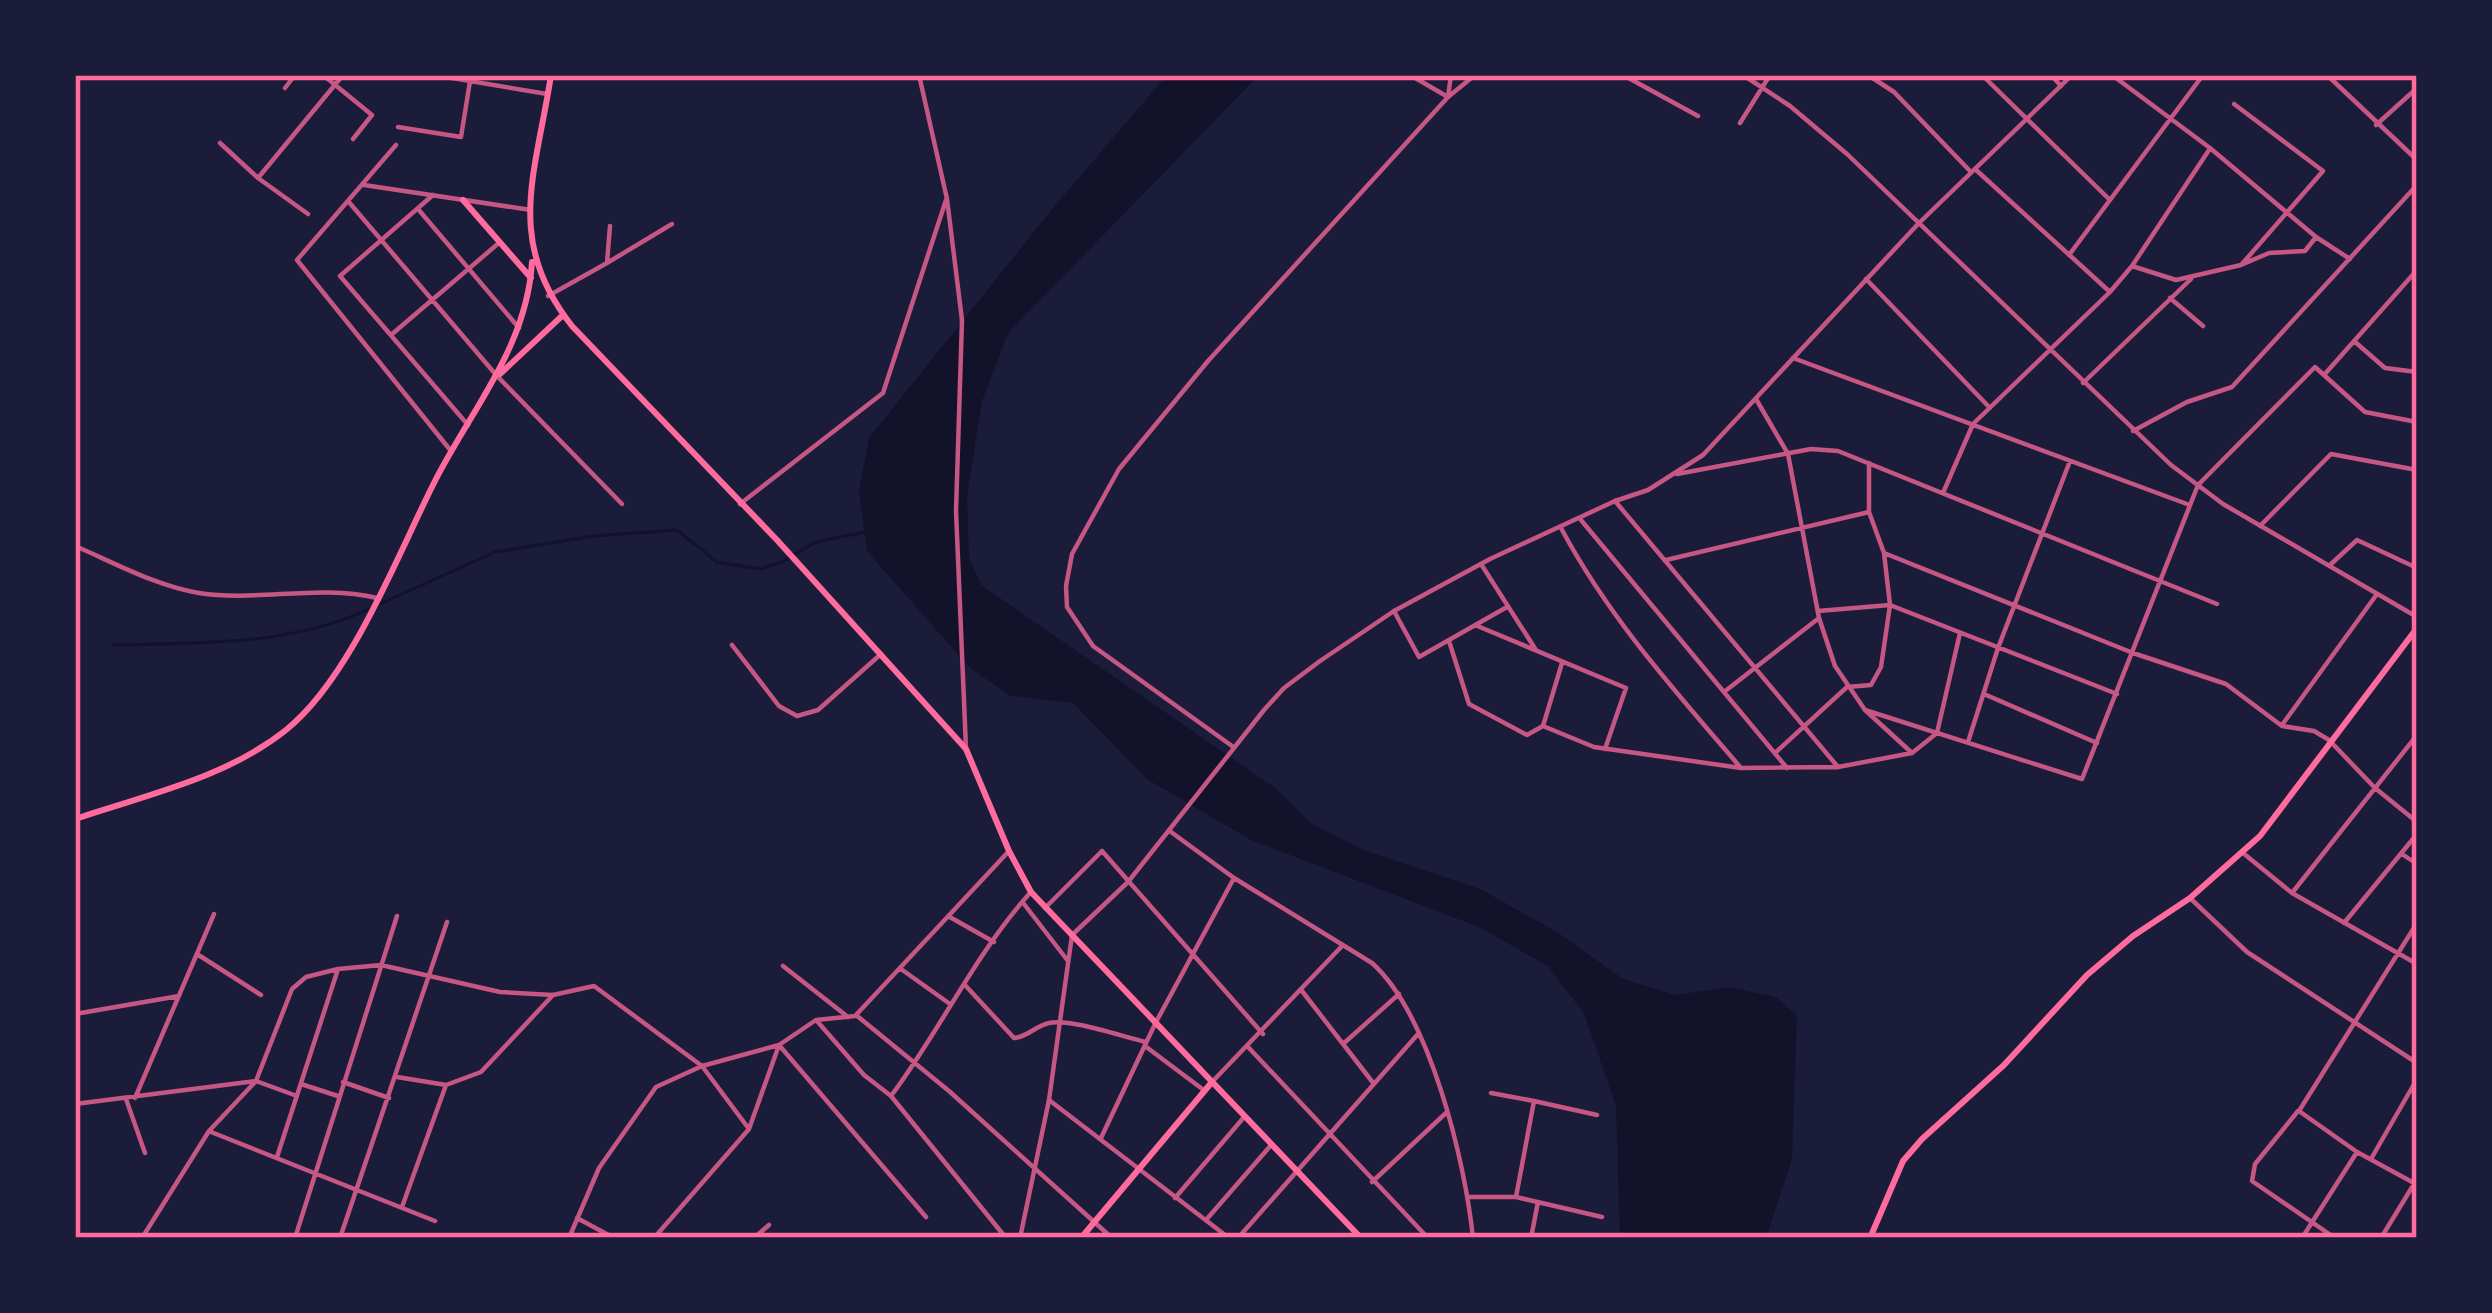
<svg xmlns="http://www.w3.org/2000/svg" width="2492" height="1313" viewBox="0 0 2492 1313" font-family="Rubik,sans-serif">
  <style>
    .water { fill: #12122b }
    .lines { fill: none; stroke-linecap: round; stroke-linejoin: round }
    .stream { stroke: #12122b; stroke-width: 3 }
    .minor { stroke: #c65784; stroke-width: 4.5 }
    .tertiary { stroke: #c65784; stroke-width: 4.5 }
    .secondary { stroke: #ff6b9d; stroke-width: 6 }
    .primary { stroke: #ff6b9d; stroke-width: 6 }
    .neatline { fill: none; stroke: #ff6b9d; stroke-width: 4.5 }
  </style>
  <rect width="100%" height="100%" fill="#1b1b3a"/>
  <path class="water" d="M1167,75H1259L1008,333L982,401L967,496L969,557L981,585L1275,788L1312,824L1363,850L1480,889L1557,932L1623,979L1676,995L1729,987L1776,997L1797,1016L1792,1159L1766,1238H1620L1616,1106L1584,1013L1548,966L1479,927L1251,840L1147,779L1073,703L1011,696L970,668L867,551L859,491L869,438L1053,208Z"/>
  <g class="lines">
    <path class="stream" d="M380,604L495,552L594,536L677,530L717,562L760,569L784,561L816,542L865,532
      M114,645C201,643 291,646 371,608"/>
    <path class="minor" d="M323,75L372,115L353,139
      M434,75L547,94
      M919,75L947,199L962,320L956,511L966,749
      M1410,75L1448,97L1451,75
      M1623,75L1698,116
      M1743,75L1790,106L1847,154L2171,465L2223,504L2417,617
      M1868,75L1894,92L1971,172
      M1982,75L2110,200
      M2051,75L2061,86
      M2112,75L2210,148L2316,237L2305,251L2269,253L2241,265L2176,280L2132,266
      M285,88L295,75
      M2234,104L2323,171L2242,264
      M1740,123L1770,75
      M2376,125L2417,88
      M398,127L461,137L471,75
      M220,143L258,178L308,214
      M396,145L297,260L451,451
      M1975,169L2110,292
      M258,178L343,75
      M364,185L531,210
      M433,195L340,276L468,425
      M348,201L497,376L622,504
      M418,209L519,328
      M2316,237L2350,259
      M2069,255L2203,75
      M607,263L672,224
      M1866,279L1990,408
      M548,296L607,263L610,226
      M2170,298L2203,326
      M391,335L500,242
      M2354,341L2385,368L2417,372
      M1793,358L2187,504
      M2324,375L2417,270
      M2083,383L2191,279
      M1756,399L1788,454L1819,618L1835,666L1865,710L1912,753
      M2133,431L2187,402L2232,387L2417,185
      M1677,474L1811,449L1838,451L2217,604
      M1943,493L1973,424L2110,292L2132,266L2209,150
      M1615,501L1838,767
      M740,504L883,393L946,200
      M1581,520L1787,768
      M2260,526L2331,454L2417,470
      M1561,528C1609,618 1675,691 1741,768
      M75,546C115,563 156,586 199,593C258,602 318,584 377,598
      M1884,553L2133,653L2226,684L2282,726L2314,731L2329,740L2375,788L2417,822
      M1666,560L1869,512
      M1481,564L1536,650
      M2330,565L2357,540L2417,568
      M1394,611L1419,657L1507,607
      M1818,611L1890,605L2117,694
      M1475,625L1626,688L1605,749
      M1449,641L1469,704L1527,735L1543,726L1594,747L1741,768L1838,767L1912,753L1937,733L1960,633
      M732,645L779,706L797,716L818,710L881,654
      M1724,692L1819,618
      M1984,694L2097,743
      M1865,710L2082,779L2198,485L2315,367L2365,412L2417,422
      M2282,725L2377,594
      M1543,726L1562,663
      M1968,742L1998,648L2070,461
      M1232,746L1093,646L1067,607L1066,586L1072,554L1119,469L1208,361L1448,97L1475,75
      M1775,753L1847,687L1871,685L1881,667L1890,605L1884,553L1869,512V463
      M1171,832L1234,878L1372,963C1430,1015 1465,1161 1473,1238
      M1009,851L856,1015L949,1091L1112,1238
      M2243,853L2292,893L2417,964
      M2402,854L2417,864
      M2292,893L2417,735
      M2190,898L2247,952L2417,1063
      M1024,904L1068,961
      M1045,908L1102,851L1263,1034
      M948,916L994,942
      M2344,923L2417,834
      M197,954L261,995
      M783,966L848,1017
      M901,969L950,1004
      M964,984L1014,1038C1028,1037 1035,1026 1049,1023C1070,1018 1123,1037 1146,1042
      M1302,991L1374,1084
      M75,1014L179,996
      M817,1021L864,1075L891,1096L1006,1238
      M1343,1044L1399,994
      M779,1045L926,1217
      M1145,1046L1205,1091
      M1249,1048L1428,1238
      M397,1077L446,1085L481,1072L553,995
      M343,1082L389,1098
      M1212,1082L1343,945
      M301,1084L338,1096
      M1491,1093L1534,1101L1516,1197
      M891,1096C940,1031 975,954 1030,893
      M135,1098L214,914
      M126,1099L145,1153
      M1049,1100L1229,1238
      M1534,1101L1597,1115
      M75,1104L256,1081L297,1096
      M2298,1111L2255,1164L2252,1181L2335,1238
      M211,1132L435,1221
      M1101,1138L1155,1024L1234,878
      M277,1157L338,969
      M2371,1159L2417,1079
      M1372,1182L1447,1112
      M2414,1183L2357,1152L2299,1111L2417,923
      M1469,1197H1516L1602,1217
      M1175,1198L1245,1116
      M402,1207L446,1085
      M577,1218L614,1238
      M1206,1220L1272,1144
      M142,1238L209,1131L256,1081L292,989L306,977L338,969L381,965L500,992L553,995L594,986L702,1066L749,1129
      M295,1238L397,916
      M340,1238L447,922
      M569,1238L599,1168L656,1087L702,1066L779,1045L816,1020L855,1016
      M654,1238L749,1129L779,1045
      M754,1238L769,1225
      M1238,1238L1418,1034
      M1531,1238L1538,1202
      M2302,1238L2357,1152
      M2381,1238L2417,1179"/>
    <path class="tertiary" d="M2327,75L2417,160
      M1020,1238L1049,1100L1072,935L1128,882L1264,710L1284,688L1320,661L1394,611L1490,559L1615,501L1648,490L1703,455L1918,224L2072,75"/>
    <path class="secondary" d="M1870,1238L1903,1161L1922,1139L2004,1065L2087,975L2133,936L2190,898L2260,836L2417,628"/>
    <path class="primary" d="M551,75C536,174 504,240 572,326L777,540L966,749L1009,851L1031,892L1361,1238
      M463,200L531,278
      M500,374L563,315
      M75,819C146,795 226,778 286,730C352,677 398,553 436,479C473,407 527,346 532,262
      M1081,1238L1212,1082"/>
  </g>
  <rect width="2492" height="1313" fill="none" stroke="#1b1b3a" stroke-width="156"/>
  <rect x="78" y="78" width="2336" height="1157" class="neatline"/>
</svg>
